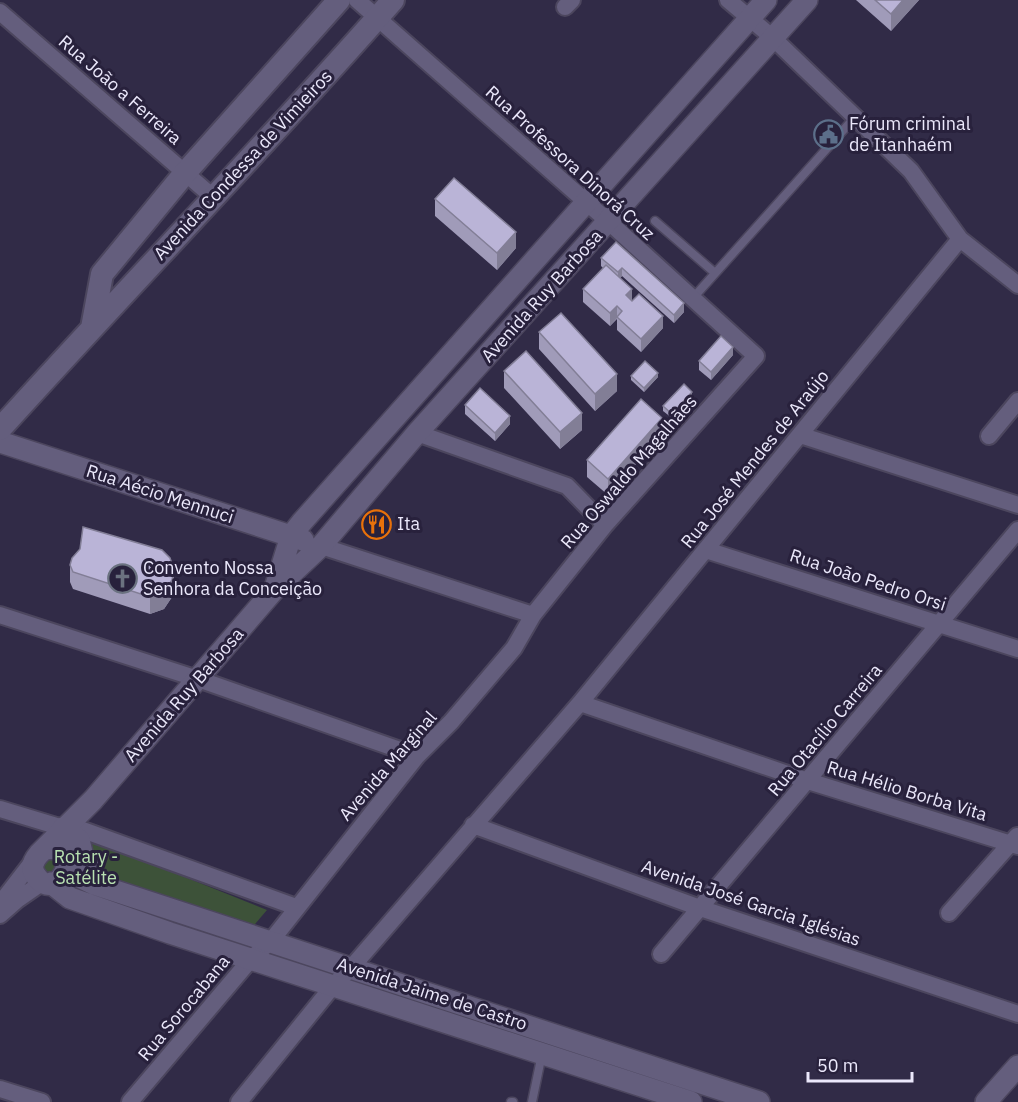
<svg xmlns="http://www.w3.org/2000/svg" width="1018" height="1102" viewBox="0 0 1018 1102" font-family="'IBM Plex Sans',sans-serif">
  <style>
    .green { fill: #3d5239 }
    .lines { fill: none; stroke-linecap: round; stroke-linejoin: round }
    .service-casing { stroke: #4c465e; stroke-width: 11 }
    .minor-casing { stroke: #4c465e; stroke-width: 20 }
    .tertiary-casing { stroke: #4c465e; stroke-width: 24 }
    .secondary-casing { stroke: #4c465e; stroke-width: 26 }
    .service { stroke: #645e7d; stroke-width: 8 }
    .minor { stroke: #645e7d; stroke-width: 16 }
    .tertiary { stroke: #645e7d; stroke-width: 21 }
    .secondary { stroke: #645e7d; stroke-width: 22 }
    .wall { fill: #a09bb9 }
    .shaded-wall { fill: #827e96 }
    .building { fill: #bab4d7; stroke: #827e96; stroke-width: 1.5 }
    .labels { text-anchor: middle; stroke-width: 6; stroke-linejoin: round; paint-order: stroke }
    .street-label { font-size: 18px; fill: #ebe8fb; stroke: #28213c }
    .poi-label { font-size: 18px; fill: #ebe8fb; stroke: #28213c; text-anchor: start }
    .park-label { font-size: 18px; fill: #b8e1b1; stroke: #28213c }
  </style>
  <rect width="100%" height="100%" fill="#312b47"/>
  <path class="green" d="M84,838L100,843L267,910L234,949L61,886L42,867L46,857Z"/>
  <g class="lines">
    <defs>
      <path id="service" d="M655,221L715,273
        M693,298L855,117
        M511,1102H513
        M532,1102L542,1054"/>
      <path id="minor" d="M728,0L773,38L911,171L960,239L1018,285
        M565,7L572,0
        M0,12L214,198
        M417,433L567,486L605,525
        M800,435L1018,505
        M989,436L1018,401
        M321,546L533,615
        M706,550L1018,649
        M0,615L198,679L417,756
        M580,703L808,781L1018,846
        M0,809L63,828
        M473,825L700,908L1018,1014
        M80,829L296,907
        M0,904L33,861
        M949,913L1017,836
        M0,915L17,900L43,882
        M661,954L1018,530
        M0,1089L42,1102
        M130,1102L251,959L271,941L417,756L451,722L514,648L533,615L605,525L756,356L609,222L357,0
        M239,1102L333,986L351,968L580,703L960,239"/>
      <path id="tertiary" d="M0,442L303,540
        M275,588L291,536L302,522L766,0
        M63,828L79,840L84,861L96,879L104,886
        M45,849C89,843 57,907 36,876C30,868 33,861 39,854L93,800L274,590L321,546L417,433L807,0
        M67,871L94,884L759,1102
        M51,883L70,898L170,933L691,1102
        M986,1102L1018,1066"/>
      <path id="secondary" d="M92,328L102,274L185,173L339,0
        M0,429C130,285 265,146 393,0"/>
    </defs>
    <use href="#service" class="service-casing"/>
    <use href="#minor" class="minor-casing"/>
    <use href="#tertiary" class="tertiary-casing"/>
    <use href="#secondary" class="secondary-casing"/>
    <use href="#service" class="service"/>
    <use href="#minor" class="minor"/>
    <use href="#tertiary" class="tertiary"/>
    <use href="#secondary" class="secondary"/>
  </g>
  <path class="wall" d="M856,0H919L891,31Z
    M435,199L516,248L497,270L435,216Z
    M616,242L684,312L674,323L622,276L620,278L632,301L663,328L641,352L617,330V319L610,326L583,302V289L603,268L601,266V258Z
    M539,332L617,391L595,411L539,349Z
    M733,355L711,380L699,370V361Z
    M504,371L582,430L560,449L504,388Z
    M631,376L658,377L644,392L631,380Z
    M692,396L672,418L663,411V406Z
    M465,405L510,424L495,441L465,414Z
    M662,435L608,495L587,477V460Z
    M70,565L174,587L172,597L164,609L150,614L73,589L70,582Z"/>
  <path class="shaded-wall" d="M903,0H919L891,31V14Z
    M516,232V248L497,270V253Z
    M622,268V276L618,281V272Z
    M632,289V302L626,295Z
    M684,303V312L674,323V315Z
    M617,306V318L610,326V313Z
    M663,316V328L641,352V339Z
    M733,347V355L711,380V372Z
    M658,373V377L644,392V388Z
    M617,374V391L595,411V394Z
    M692,392V396L672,418V414Z
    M582,413V430L560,449V432Z
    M510,416V424L495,441V433Z
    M662,418V435L608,495V479Z
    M174,570V587L172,597L164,609L150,614V597Z"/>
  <path class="building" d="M875,0H903L891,14Z
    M454,178L516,232L497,253L435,199Z
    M616,242L684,303L674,315L622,268L618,272L601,258Z
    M606,265L632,289L626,295L632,301L639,294L663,316L641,339L617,317L622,311L617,306L610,313L583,289Z
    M561,313L617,374L595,394L539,332Z
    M721,336L733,347L711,372L699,361Z
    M526,351L582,413L560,432L504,371Z
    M645,361L658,373L644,388L631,376Z
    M684,384L692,392L672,414L663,406Z
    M480,388L510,416L495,433L465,405Z
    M641,399L662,418L608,479L587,460Z
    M83,527L162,550L170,558L174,570L172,580L164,592L150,597L73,572L70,565L72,558L80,549Z"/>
  <defs>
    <symbol id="civic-ring" viewBox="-11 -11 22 22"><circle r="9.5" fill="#28213c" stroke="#5c6f8a" stroke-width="1.5"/><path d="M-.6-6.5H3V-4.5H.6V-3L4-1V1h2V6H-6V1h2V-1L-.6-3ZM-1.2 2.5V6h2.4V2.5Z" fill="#5c6f8a"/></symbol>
    <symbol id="restaurant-ring" viewBox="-11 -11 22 22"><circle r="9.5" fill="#28213c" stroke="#e8710a" stroke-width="1.5"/><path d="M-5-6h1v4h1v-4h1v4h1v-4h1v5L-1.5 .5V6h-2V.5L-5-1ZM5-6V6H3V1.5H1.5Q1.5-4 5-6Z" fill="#e8710a"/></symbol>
    <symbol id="church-ring" viewBox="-11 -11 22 22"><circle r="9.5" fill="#28213c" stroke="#6b7280" stroke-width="1.5"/><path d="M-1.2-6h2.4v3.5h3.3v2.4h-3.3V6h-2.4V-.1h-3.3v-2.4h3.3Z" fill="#6b7280"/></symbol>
  </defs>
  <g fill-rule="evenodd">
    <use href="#civic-ring" x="812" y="118" width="33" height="33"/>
    <use href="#restaurant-ring" x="360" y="508" width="33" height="33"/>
    <use href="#church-ring" x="106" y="562" width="33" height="33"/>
  </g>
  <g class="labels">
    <g class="street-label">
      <text transform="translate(120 90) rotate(41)" y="6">Rua João a Ferreira</text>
      <text transform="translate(570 163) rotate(42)" y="6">Rua Professora Dinorá Cruz</text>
      <text transform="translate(243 165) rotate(-47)" y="6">Avenida Condessa de Vimieiros</text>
      <text transform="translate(542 296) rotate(-48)" y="6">Avenida Ruy Barbosa</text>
      <text transform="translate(755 459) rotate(-51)" y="6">Rua José Mendes de Araújo</text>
      <text transform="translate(629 472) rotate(-49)" y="6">Rua Oswaldo Magalhães</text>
      <text transform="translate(160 494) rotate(18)" y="6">Rua Aécio Mennuci</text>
      <text transform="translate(868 580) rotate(18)" y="6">Rua João Pedro Orsi</text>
      <text transform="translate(184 695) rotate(-49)" y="6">Avenida Ruy Barbosa</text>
      <text transform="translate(825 730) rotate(-50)" y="6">Rua Otacílio Carreira</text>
      <text transform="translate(388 766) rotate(-49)" y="6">Avenida Marginal</text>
      <text transform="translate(907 791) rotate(17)" y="6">Rua Hélio Borba Vita</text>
      <text transform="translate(751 903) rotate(19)" y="6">Avenida José Garcia Iglésias</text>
      <text transform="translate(432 994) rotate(18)" y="6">Avenida Jaime de Castro</text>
      <text transform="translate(184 1008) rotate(-50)" y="6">Rua Sorocabana</text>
    </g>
    <g class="poi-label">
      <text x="849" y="130">Fórum criminal<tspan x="849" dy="21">de Itanhaém</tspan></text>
      <text x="397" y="530">Ita</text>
      <text x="143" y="574">Convento Nossa<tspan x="143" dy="21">Senhora da Conceição</tspan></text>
    </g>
    <g class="park-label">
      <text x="86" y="863">Rotary -<tspan x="86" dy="21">Satélite</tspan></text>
    </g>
  </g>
  <path d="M808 1072v9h104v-9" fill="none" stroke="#ebe8fb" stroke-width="3"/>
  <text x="817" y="1072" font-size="18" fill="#ebe8fb" stroke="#28213c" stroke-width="4.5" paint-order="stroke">50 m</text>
</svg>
